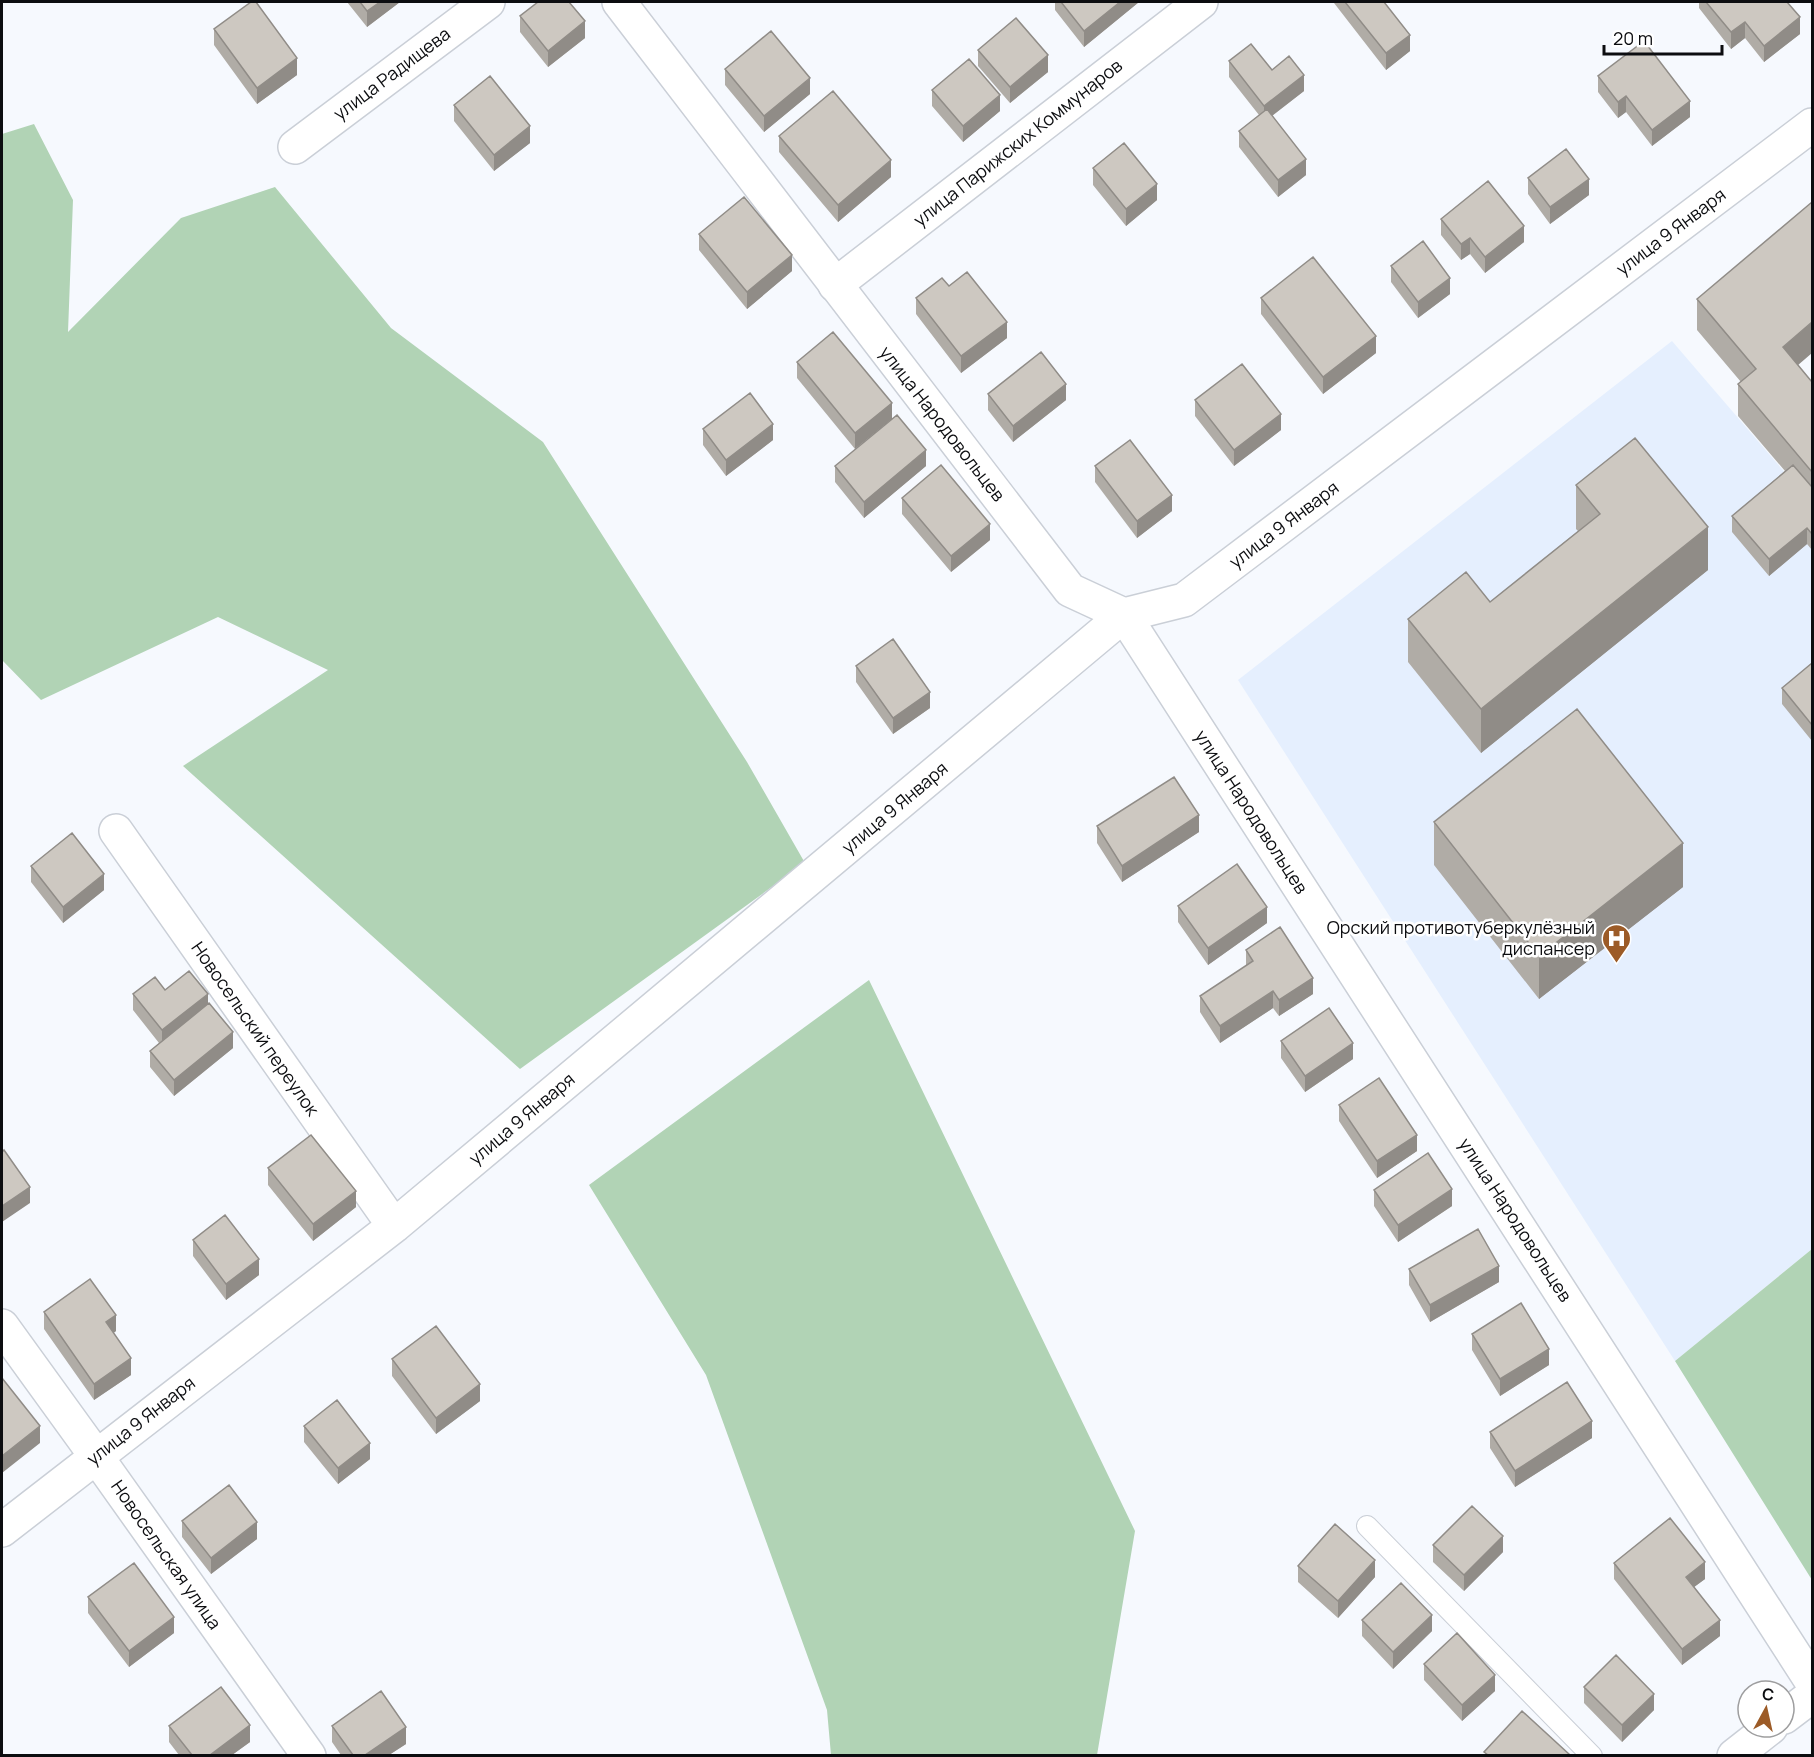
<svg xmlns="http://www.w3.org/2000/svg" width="1814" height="1757" viewBox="0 0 1814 1757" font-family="Manrope,sans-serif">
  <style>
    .built { fill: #e5effe }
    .green { fill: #b1d3b5 }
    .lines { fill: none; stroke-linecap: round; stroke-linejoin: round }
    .service-casing { stroke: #cacfd7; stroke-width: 22 }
    .minor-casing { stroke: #cacfd7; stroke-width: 36 }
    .secondary-casing { stroke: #cacfd7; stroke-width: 36 }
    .service { stroke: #fff; stroke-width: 20 }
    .minor { stroke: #fff; stroke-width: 33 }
    .secondary { stroke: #fff; stroke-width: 33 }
    .wall { fill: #b0aca6 }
    .shaded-wall { fill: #908c87 }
    .building { fill: #cdc8c1; stroke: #908c87; stroke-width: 1.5 }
    .labels { text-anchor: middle; stroke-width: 5; stroke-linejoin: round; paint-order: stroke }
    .street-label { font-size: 18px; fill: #0c0d10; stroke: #fff }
    .poi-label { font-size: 18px; fill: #0c0d10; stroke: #fff; text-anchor: end }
  </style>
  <rect width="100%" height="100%" fill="#f6f9fe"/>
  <path class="built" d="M1672,341L1812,504V1249L1675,1361L1238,680Z"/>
  <path class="green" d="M34,124L73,200L68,332L181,218L275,187L391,328L543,442L747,762L805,863L520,1069L183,766L328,670L218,617L41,700L2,660V134Z
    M869,980L1135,1531L1097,1755H831L827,1710L706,1375L589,1185Z
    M1812,1249V1580L1675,1361Z"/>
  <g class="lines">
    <defs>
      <path id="service" d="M1367,1526L1592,1756"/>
      <path id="minor" d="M295,147L488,2
        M835,285L1201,2
        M116,831L394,1226
        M2,1326L96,1456L309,1756
        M2,1530L394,1226L1124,615
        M1784,1717L1812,1696
        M1734,1756L1771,1727"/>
      <path id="secondary" d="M619,2L1070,590L1124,615L1812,1682
        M1124,615L1184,600L1812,125"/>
    </defs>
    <use href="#service" class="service-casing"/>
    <use href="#minor" class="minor-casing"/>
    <use href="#secondary" class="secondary-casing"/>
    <use href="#service" class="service"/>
    <use href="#minor" class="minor"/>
    <use href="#secondary" class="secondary"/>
  </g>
  <path class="wall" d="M347,2H400L367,27Z
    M1055,2H1139L1084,47L1055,10Z
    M1334,2H1384L1410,51L1386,70L1334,3Z
    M1699,2H1787L1800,34L1764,62L1745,38L1731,49L1699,8Z
    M520,16L585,38L548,67L520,32Z
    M214,29L297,75L257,104L214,45Z
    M978,50L1048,72L1010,103L978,66Z
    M1229,61L1272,70L1304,91L1272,116L1306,175L1278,197L1239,147V131L1259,115L1229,77Z
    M725,69L810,94L764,132L725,85Z
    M1598,76L1690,117L1652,146L1626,112L1618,118L1598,92Z
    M932,90L1000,111L963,142L932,106Z
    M454,105L530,143L494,171L454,121Z
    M779,136L891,177L838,222L779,152Z
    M1093,168L1157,200L1126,226L1093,185Z
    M1528,178L1589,195L1550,224L1528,194Z
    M1441,219L1524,242L1485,273L1470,254L1461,260L1441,235Z
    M699,234L792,271L747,309L699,250Z
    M1391,266L1450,294L1418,318L1391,282Z
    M949,286L1007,338L961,373L916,314V298Z
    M1261,298L1376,353L1323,394L1261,314Z
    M1697,299L1798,365L1812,382V550L1807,544L1769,576L1732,532V516L1785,471L1738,416V384L1741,382L1697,330Z
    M797,362L892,403L855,449L797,378Z
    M988,394L1066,400L1013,442L988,410Z
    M1195,400L1281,430L1234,466L1195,416Z
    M703,429L773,440L726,476L703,445Z
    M835,466H926L864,518L835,482Z
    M1095,466L1172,511L1137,538L1095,482Z
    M1576,485L1708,570L1481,753L1408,662V619L1490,602L1578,531L1576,529Z
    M902,498L990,540L951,572L902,514Z
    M1812,663V741L1782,704V688Z
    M856,666L930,708L893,734L856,682Z
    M1434,822L1683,887L1539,999L1434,865Z
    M1097,826L1199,832L1122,882L1097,843Z
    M31,866L104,890L63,923L31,882Z
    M1178,906L1267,923L1208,965L1178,922Z
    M1246,950L1313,994L1279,1016L1273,1008L1220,1043L1200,1012V996L1246,966Z
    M165,990L208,1004L233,1048L174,1096L150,1067V1051L159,1043L133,1010V994Z
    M1281,1041L1353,1059L1305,1092L1281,1058Z
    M1339,1105L1417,1151L1377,1178L1339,1121Z
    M268,1168L356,1207L313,1241L268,1185Z
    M1374,1190L1452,1206L1398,1242L1374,1206Z
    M193,1240L259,1275L226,1300L193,1256Z
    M1409,1269L1499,1282L1430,1322L1409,1285Z
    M44,1312L116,1331L113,1333L131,1375L94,1400L44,1329Z
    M1472,1334L1549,1365L1500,1396L1472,1350Z
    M392,1359L480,1401L436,1434L392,1376Z
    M304,1426L370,1459L338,1484L304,1442Z
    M1490,1432L1592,1438L1515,1487L1490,1448Z
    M182,1521L257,1539L211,1574L182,1537Z
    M1433,1545L1503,1552L1464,1591L1433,1562Z
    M1614,1563L1705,1579L1694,1587L1720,1636L1682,1665L1614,1579Z
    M1298,1566L1375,1577L1338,1618L1298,1582Z
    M88,1597L174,1633L129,1667L88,1613Z
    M1362,1620L1432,1631L1393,1669L1362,1636Z
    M1424,1664L1495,1691L1462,1721L1424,1680Z
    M1584,1687L1654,1710L1622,1742L1584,1703Z
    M169,1726L250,1742L232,1755H179L169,1742Z
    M332,1726L406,1744L389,1755H341L332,1742Z"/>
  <path class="shaded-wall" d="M380,2H400L367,27V11Z
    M1120,2H1139L1084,47V31Z
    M1800,17V34L1764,62V46Z
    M585,21V38L548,67V51Z
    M1745,22V38L1731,49V32Z
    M1410,35V51L1386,70V53Z
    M1048,55V72L1010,103V87Z
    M297,58V75L257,104V88Z
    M1304,75V91L1264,122V106Z
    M810,78V94L764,132V116Z
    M1000,95V111L963,142V126Z
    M1626,96V112L1618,118V102Z
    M1690,101V117L1652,146V130Z
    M530,126V143L494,171V155Z
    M1306,159V175L1278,197V180Z
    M891,160V177L838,222V205Z
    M1589,179V195L1550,224V207Z
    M1157,184V200L1126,226V209Z
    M1524,226V242L1485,273V257Z
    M1470,238V254L1461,260V244Z
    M792,255V271L747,309V292Z
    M1450,278V294L1418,318V302Z
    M1007,322V338L961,373V356Z
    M1812,322V353L1783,378V347Z
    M1376,336V353L1323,394V377Z
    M1066,384V400L1013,442V426Z
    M892,403V419L855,449V433Z
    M1281,414V430L1234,466V450Z
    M773,424V440L726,476V460Z
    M926,450V466L864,518V502Z
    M1172,495V511L1137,538V521Z
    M990,524V540L951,572V556Z
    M1708,527V570L1481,753V709Z
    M1807,528V544L1769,576V559Z
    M930,692V708L893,734V718Z
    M1199,815V832L1122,882V866Z
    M1683,843V887L1539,999V956Z
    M104,874V890L63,923V907Z
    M1267,907V923L1208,965V948Z
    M1313,978V994L1279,1016V1000Z
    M1273,991V1008L1220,1043V1026Z
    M208,994V1011L162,1047V1030Z
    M233,1032V1048L174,1096V1080Z
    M1353,1043V1059L1305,1092V1076Z
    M1417,1135V1151L1377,1178V1161Z
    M30,1187V1203L2,1222V1206Z
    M1452,1189V1206L1398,1242V1225Z
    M356,1191V1207L313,1241V1224Z
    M259,1259V1275L226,1300V1284Z
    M1499,1266V1282L1430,1322V1305Z
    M116,1315V1331L106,1339V1322Z
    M1549,1349V1365L1500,1396V1379Z
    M131,1358V1375L94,1400V1384Z
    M480,1384V1401L436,1434V1418Z
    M1592,1421V1438L1515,1487V1471Z
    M40,1426V1443L2,1473V1456Z
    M370,1443V1459L338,1484V1468Z
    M257,1522V1539L211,1574V1558Z
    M1503,1536V1552L1464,1591V1575Z
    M1375,1560V1577L1338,1618V1601Z
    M1705,1562V1579L1686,1593V1577Z
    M1432,1615V1631L1393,1669V1652Z
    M174,1617V1633L129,1667V1651Z
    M1720,1620V1636L1682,1665V1649Z
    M1495,1675V1691L1462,1721V1705Z
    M1654,1694V1710L1622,1742V1725Z
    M250,1725V1742L232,1755H210Z
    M406,1727V1744L389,1755H365Z"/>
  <path class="building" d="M251,2H256L297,58L257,88L214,29Z
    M360,2H380L367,11Z
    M538,2H569L585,21L548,51L520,16Z
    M1061,2H1120L1084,31Z
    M1345,2H1384L1410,35L1386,53Z
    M1706,2H1787L1800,17L1764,46L1745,22L1731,32Z
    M1016,18L1048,55L1010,87L978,50Z
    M771,31L810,78L764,116L725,69Z
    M1644,41L1690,101L1652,130L1626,96L1618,102L1598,76Z
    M1251,44L1272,70L1289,56L1304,75L1264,106L1229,61Z
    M969,59L1000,95L963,126L932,90Z
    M490,76L530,126L494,155L454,105Z
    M833,91L891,160L838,205L779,136Z
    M1267,109L1306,159L1278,180L1239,131Z
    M1124,143L1157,184L1126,209L1093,168Z
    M1566,149L1589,179L1550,207L1528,178Z
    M1488,181L1524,226L1485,257L1470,238L1461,244L1441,219Z
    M744,197L792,255L747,292L699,234Z
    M1812,202V322L1783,347L1812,382V472L1738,384L1756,369L1697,299Z
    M1423,241L1450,278L1418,302L1391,266Z
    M1313,257L1376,336L1323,377L1261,298Z
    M967,272L1007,322L961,356L916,298L942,278L949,286Z
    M833,332L892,403L855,433L797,362Z
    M1041,352L1066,384L1013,426L988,394Z
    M1242,364L1281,414L1234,450L1195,400Z
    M750,393L773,424L726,460L703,429Z
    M897,415L926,450L864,502L835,466Z
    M1635,438L1708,527L1481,709L1408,619L1466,572L1490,602L1600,514L1576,485Z
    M1130,440L1172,495L1137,521L1095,466Z
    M941,465L990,524L951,556L902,498Z
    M1793,465L1812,487V534L1807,528L1769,559L1732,516Z
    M893,639L930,692L893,718L856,666Z
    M1812,663V725L1782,688Z
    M1577,709L1683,843L1539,956L1434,822Z
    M1174,777L1199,815L1122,866L1097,826Z
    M72,833L104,874L63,907L31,866Z
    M1237,864L1267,907L1208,948L1178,906Z
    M1280,927L1313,978L1279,1000L1273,991L1220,1026L1200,996L1253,961L1246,950Z
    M189,971L208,994L162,1030L133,994L155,977L165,990Z
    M209,1003L233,1032L174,1080L150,1051Z
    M1329,1008L1353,1043L1305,1076L1281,1041Z
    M1379,1078L1417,1135L1377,1161L1339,1105Z
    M311,1135L356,1191L313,1224L268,1168Z
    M4,1150L30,1187L2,1206V1152Z
    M1428,1153L1452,1189L1398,1225L1374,1190Z
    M225,1215L259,1259L226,1284L193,1240Z
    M1478,1229L1499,1266L1430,1305L1409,1269Z
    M90,1279L116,1315L106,1322L131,1358L94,1384L44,1312Z
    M1521,1303L1549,1349L1500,1379L1472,1334Z
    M436,1326L480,1384L436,1418L392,1359Z
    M2,1378L40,1426L2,1456Z
    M1567,1382L1592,1421L1515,1471L1490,1432Z
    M337,1400L370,1443L338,1468L304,1426Z
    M229,1485L257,1522L211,1558L182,1521Z
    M1472,1506L1503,1536L1464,1575L1433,1545Z
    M1670,1518L1705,1562L1686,1577L1720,1620L1682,1649L1614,1563Z
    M1335,1524L1375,1560L1338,1601L1298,1566Z
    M134,1563L174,1617L129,1651L88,1597Z
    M1401,1583L1432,1615L1393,1652L1362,1620Z
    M1457,1633L1495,1675L1462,1705L1424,1664Z
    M1616,1655L1654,1694L1622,1725L1584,1687Z
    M221,1687L250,1725L210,1755H192L169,1726Z
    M381,1691L406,1727L365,1755H353L332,1726Z
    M1522,1711L1570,1755H1488L1484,1752Z"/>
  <defs>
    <symbol id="hospital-pin" viewBox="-11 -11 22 30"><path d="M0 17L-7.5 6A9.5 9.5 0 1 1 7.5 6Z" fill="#9c5b27" stroke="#fff"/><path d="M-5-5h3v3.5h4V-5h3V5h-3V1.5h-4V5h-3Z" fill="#fff"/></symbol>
  </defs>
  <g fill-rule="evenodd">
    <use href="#hospital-pin" x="1600" y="922" width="33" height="45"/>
  </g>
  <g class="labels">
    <g class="street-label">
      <text transform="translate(392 74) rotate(-37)" y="6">улица Радищева</text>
      <text transform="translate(1018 143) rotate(-38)" y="6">улица Парижских Коммунаров</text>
      <text transform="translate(1671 232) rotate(-37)" y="6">улица 9 Января</text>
      <text transform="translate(942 424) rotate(52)" y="6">улица Народовольцев</text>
      <text transform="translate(1284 525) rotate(-37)" y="6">улица 9 Января</text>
      <text transform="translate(895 808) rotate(-40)" y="6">улица 9 Января</text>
      <text transform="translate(1251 812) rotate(57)" y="6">улица Народовольцев</text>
      <text transform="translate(255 1029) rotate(55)" y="6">Новосельский переулок</text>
      <text transform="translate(522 1119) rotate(-40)" y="6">улица 9 Января</text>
      <text transform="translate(1515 1220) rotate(57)" y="6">улица Народовольцев</text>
      <text transform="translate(141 1421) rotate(-38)" y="6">улица 9 Января</text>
      <text transform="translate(166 1555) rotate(55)" y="6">Новосельская улица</text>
    </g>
    <g class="poi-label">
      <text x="1595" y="934">Орский противотуберкулёзный<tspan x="1595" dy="21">диспансер</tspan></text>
    </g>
  </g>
  <rect width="1814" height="1757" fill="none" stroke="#0c0d10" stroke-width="6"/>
  <g transform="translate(1766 1709) rotate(8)"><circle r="28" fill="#ffffff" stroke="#9e9e9f" stroke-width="1.5"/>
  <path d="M0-4.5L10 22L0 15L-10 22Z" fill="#9c5b27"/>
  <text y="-9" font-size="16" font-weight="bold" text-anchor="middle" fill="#0c0d10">С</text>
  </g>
  <path d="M1604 45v9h118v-9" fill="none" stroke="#0c0d10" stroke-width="3"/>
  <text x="1613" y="45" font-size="18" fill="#0c0d10" stroke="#ffffff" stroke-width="4.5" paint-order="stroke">20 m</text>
</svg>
